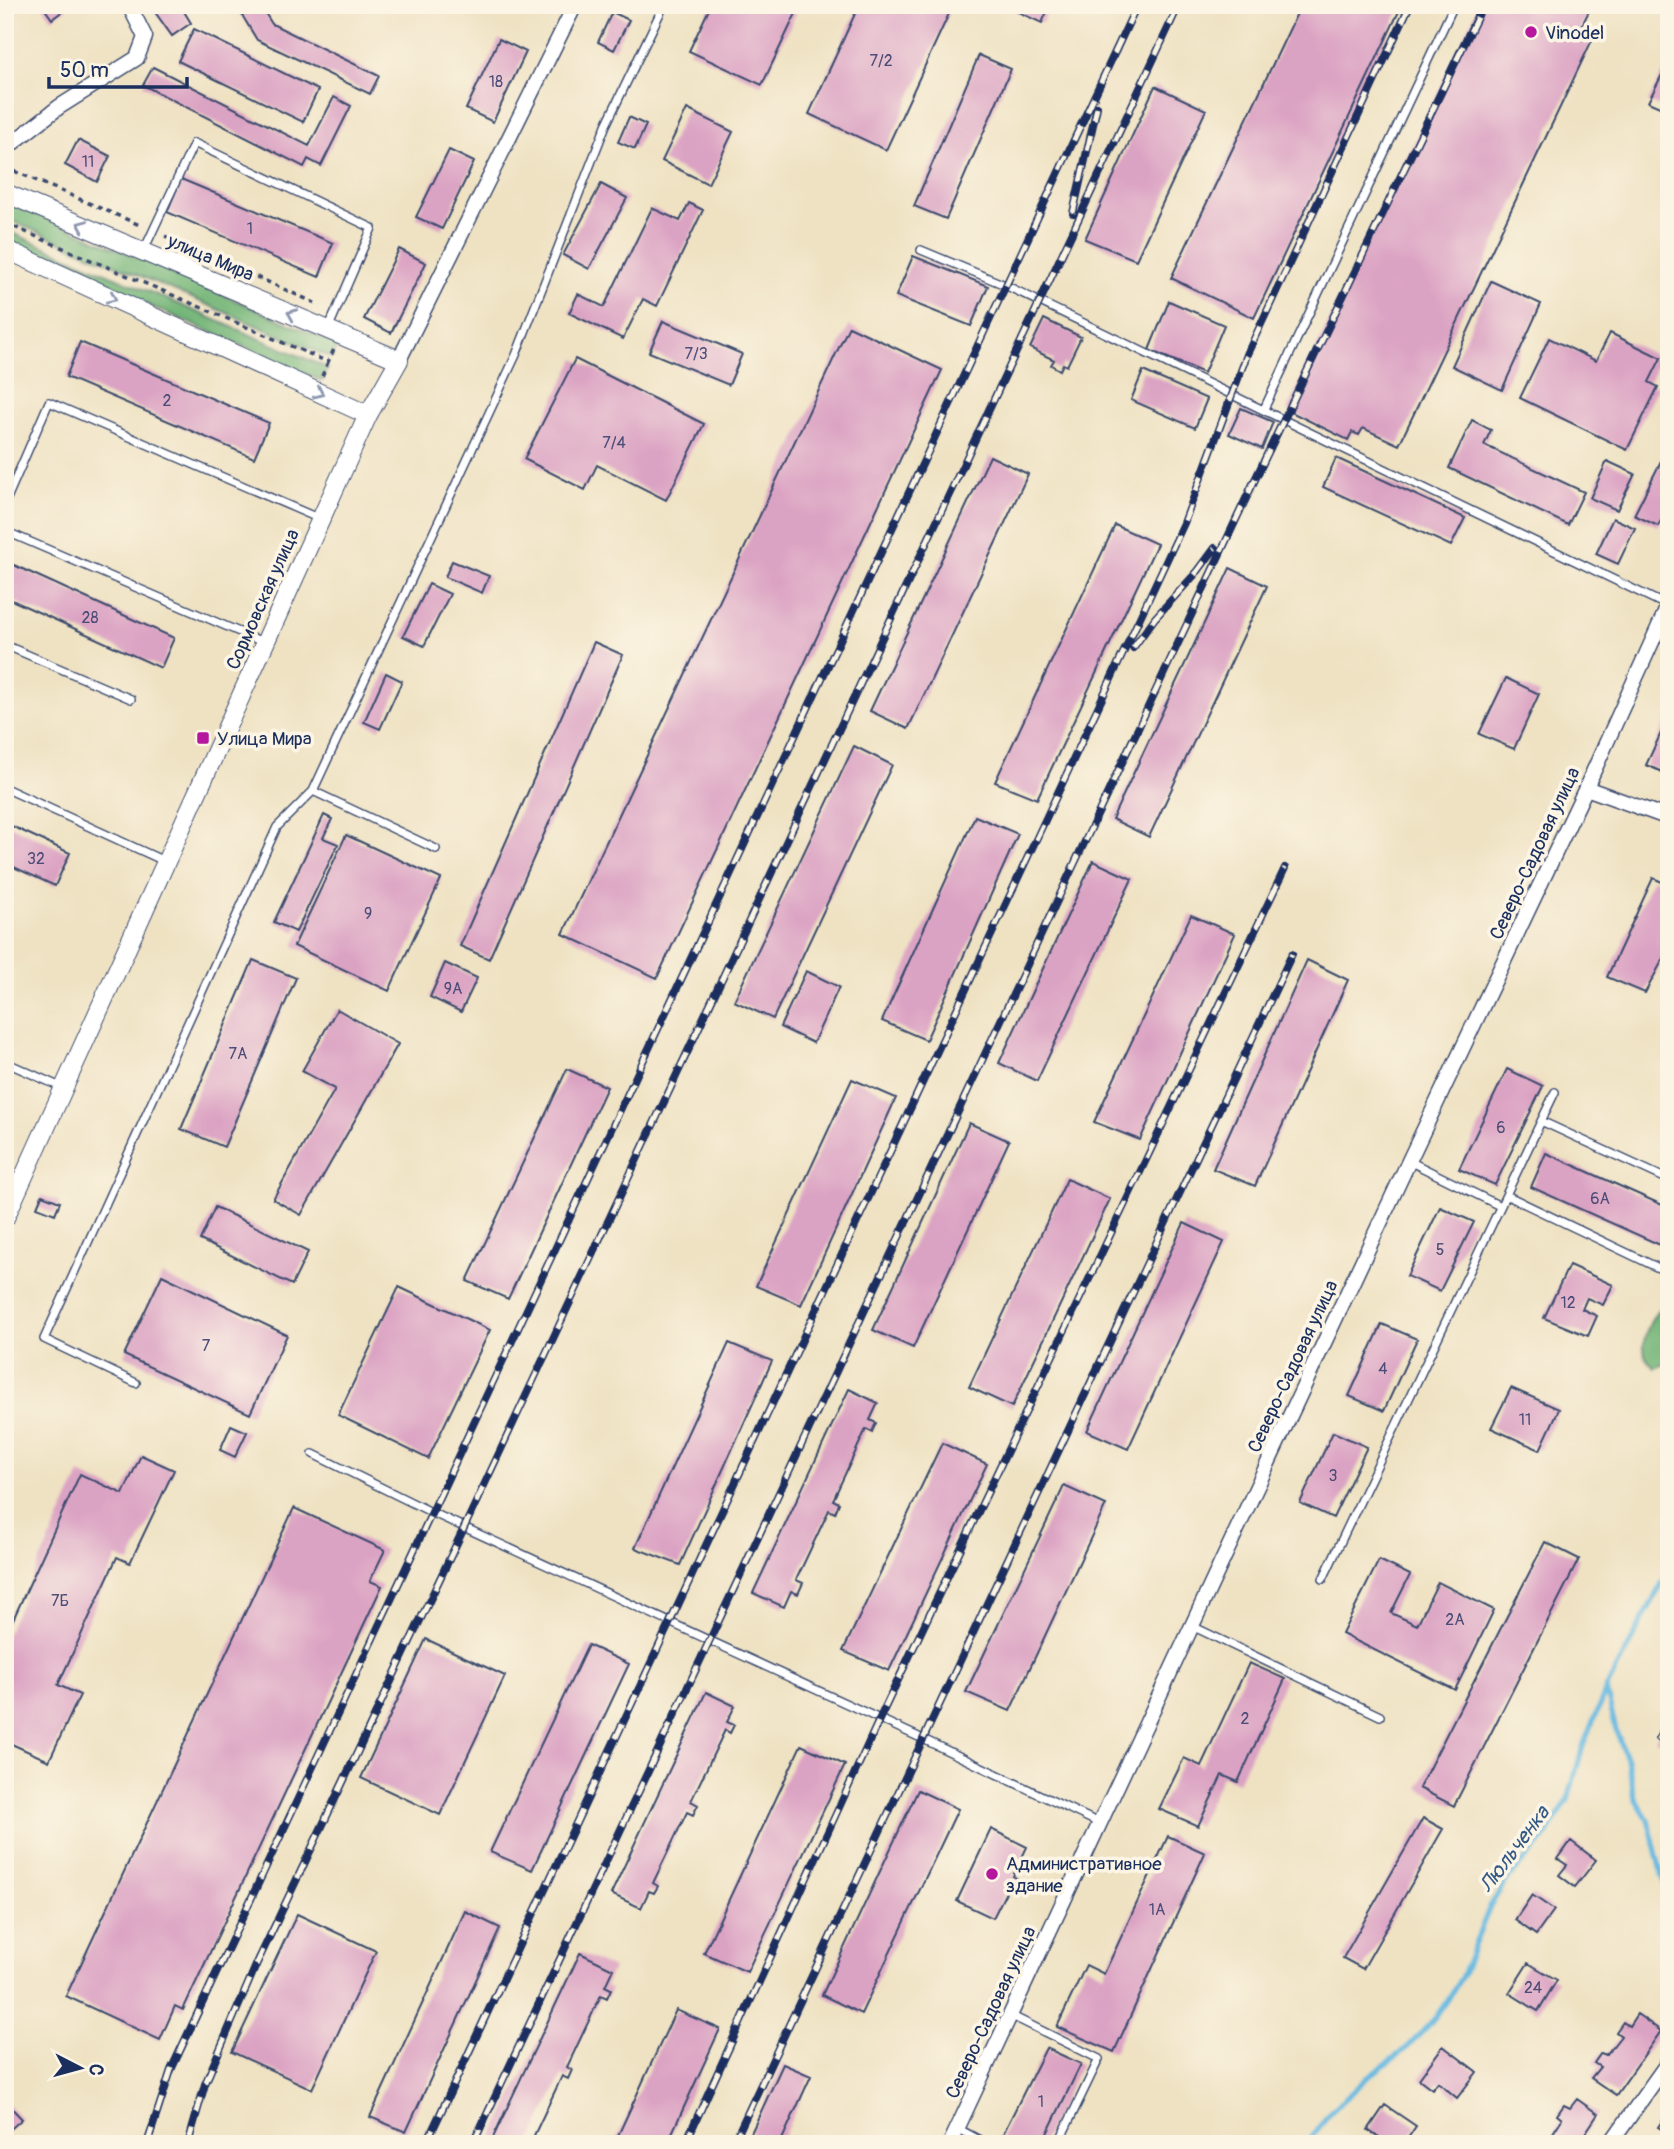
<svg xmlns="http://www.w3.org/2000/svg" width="1674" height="2149" viewBox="0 0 1674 2149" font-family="Pangolin,sans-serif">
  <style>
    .forest { fill: #75b678; stroke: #48726b; stroke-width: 2 }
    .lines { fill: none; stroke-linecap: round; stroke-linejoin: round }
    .stream { stroke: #65b9e1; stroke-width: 5 }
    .building { fill: #dba3c3 }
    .service-casing { stroke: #3b4a6d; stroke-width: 10 }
    .minor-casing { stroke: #3b4a6d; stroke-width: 17 }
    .tertiary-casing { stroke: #3b4a6d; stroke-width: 20 }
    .path { stroke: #3b4a6d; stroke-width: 3.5; stroke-dasharray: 5 5; stroke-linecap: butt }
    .service { stroke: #fff; stroke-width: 7 }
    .minor { stroke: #fff; stroke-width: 14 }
    .tertiary { stroke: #fff; stroke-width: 18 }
    .rail-casing { stroke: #1b2f5e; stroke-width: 8 }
    .rail { stroke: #fcf5e5; stroke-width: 5; stroke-dasharray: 16; stroke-linecap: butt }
    .oneway { stroke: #8d97ae }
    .poi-dot { fill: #b5179e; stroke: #fcf5e5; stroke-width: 2.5 }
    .labels { text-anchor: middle; stroke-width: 7; stroke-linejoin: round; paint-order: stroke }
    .number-label { font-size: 16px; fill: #4b4c77 }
    .poi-label { font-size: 19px; fill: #1b2f5e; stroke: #fcf5e5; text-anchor: start }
    .street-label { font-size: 19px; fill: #1b2f5e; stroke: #fcf5e5 }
    .water-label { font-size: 21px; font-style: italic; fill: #315885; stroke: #fcf5e5 }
  </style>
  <rect width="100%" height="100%" fill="#fcf5e5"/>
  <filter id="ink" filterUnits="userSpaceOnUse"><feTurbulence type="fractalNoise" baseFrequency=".0143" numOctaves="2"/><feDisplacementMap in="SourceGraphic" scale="14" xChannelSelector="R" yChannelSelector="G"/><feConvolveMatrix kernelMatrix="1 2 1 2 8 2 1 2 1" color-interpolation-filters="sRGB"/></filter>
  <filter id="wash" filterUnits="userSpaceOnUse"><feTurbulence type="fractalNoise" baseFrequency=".00686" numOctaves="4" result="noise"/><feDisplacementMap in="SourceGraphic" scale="28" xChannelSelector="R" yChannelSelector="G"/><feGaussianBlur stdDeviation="1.57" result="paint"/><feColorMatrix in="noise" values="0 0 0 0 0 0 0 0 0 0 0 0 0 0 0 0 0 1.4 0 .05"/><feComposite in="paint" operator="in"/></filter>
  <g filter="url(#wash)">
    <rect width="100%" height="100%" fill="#efe2c3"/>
    <path class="forest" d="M9,202L338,345L332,358L5,218V209Z
      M5,230L328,368L322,381L5,242Z
      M1669,1299V1359L1663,1365L1655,1368C1631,1351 1651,1313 1669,1299Z"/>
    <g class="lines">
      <path class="stream" d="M1606,1689L1616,1730L1627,1760L1635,1798L1648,1819L1662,1876L1669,1891
        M1307,2144L1330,2112L1367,2078L1408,2047L1435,2018L1447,2001L1462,1976L1490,1906L1509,1877L1544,1839L1568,1800L1583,1746L1606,1689L1669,1570"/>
    </g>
    <g id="blocks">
      <path class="building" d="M42,5H71L52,19Z
        M150,5H180L191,23L172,36Z
        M236,5H260L272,24L379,76L370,94L257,40Z
        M711,5H800L762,85L689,51Z
        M859,5H953L886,150L809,114Z
        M1003,5H1050L1042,23Z
        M1301,5H1402L1254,318L1171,278Z
        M1479,5H1592L1580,29L1594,36L1399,445L1363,428L1359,435L1352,432L1348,440L1287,410Z
        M612,12L629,20L614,50L598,42Z
        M194,29L318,90L303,122L178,61Z
        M499,39L526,52L493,122L466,109Z
        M979,55L1011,69L946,219L914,206Z
        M1669,61V111L1648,102Z
        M153,67L309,146L334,97L351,106L321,166L308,159L304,167L143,85Z
        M1155,86L1206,110L1136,260L1085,239Z
        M687,109L733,132L708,184L662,161Z
        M629,117L646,125L635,149L618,142Z
        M78,140L110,156L97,182L65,165Z
        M449,150L474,162L442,229L416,217Z
        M181,179L333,243L319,277L167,212Z
        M601,184L627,198L589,269L563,255Z
        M689,203L703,210L657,306L643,299L623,339L569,313L578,294L604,307L652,208L680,221Z
        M399,249L426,263L391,333L364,319Z
        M913,256L988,286L971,326L896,296Z
        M1491,281L1541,304L1502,390L1452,366Z
        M1169,301L1224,325L1204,373L1149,350Z
        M1044,319L1081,337L1067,366L1063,364L1060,370L1051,365L1054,360L1030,348Z
        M663,321L742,354L729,385L649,352Z
        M849,326L942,370L657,978L563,934Z
        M1610,333L1661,358L1649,382L1658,387L1627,450L1520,398L1549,338L1596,361Z
        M80,342L269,423L254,458L66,377Z
        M575,359L704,424L666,500L597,465L585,490L524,459Z
        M1143,371L1207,399L1195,428L1131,400Z
        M1241,408L1273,422L1262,449L1229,434Z
        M1472,420L1491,430L1484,445L1584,492L1568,525L1449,468Z
        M1669,445V506L1658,526L1634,515Z
        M990,456L1028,474L908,729L870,711Z
        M1336,458L1465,518L1451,546L1323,487Z
        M1607,461L1635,474L1617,510L1590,498Z
        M1613,518L1635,528L1618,564L1596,554Z
        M1115,525L1157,544L1037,799L995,782Z
        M5,561L174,638L161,668L5,597Z
        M452,561L489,576L482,593L445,577Z
        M1230,568L1267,586L1149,837L1112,819Z
        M429,584L450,594L424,646L403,636Z
        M594,642L623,655L489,959L460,946Z
        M386,673L402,681L380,729L364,722Z
        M1506,678L1539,694L1514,749L1479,734Z
        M1669,716V775L1646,765Z
        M854,746L892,765L773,1019L734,1001Z
        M324,815L332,819L323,838L338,844L296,932L274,922Z
        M975,816L1018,834L926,1040L882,1021Z
        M5,823L70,853L55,886L5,863Z
        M346,835L441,879L389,991L294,946Z
        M1093,861L1132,879L1037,1081L999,1063Z
        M1653,878L1669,885V948L1645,993L1607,977Z
        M1191,915L1235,934L1140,1140L1094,1122Z
        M253,960L296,978L224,1147L181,1129Z
        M1307,960L1348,980L1255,1186L1213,1169Z
        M445,963L477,978L461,1012L430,997Z
        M806,971L839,987L813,1043L780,1027Z
        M337,1009L398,1044L301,1215L273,1199L335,1089L302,1071Z
        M567,1069L607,1087L508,1299L467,1281Z
        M1507,1069L1543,1086L1495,1185L1459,1169Z
        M852,1079L896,1098L801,1305L756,1286Z
        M969,1123L1009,1141L913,1348L873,1330Z
        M1546,1153L1669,1208V1249L1531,1187Z
        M1067,1179L1110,1199L1012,1407L969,1387Z
        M42,1195L60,1202L55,1214L37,1207Z
        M215,1207L308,1252L292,1285L200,1240Z
        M1440,1207L1474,1222L1440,1291L1407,1276Z
        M1184,1223L1224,1242L1128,1449L1087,1431Z
        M1569,1265L1613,1285L1603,1305L1587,1298L1582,1309L1597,1316L1588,1336L1544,1318Z
        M162,1275L287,1335L250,1414L124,1355Z
        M399,1287L490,1330L428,1459L338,1415Z
        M1382,1324L1417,1339L1384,1411L1349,1396Z
        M729,1343L772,1361L680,1565L635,1548Z
        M1511,1388L1559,1409L1540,1450L1491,1428Z
        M849,1389L878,1403L870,1420L876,1423L872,1432L866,1429L833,1500L839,1503L835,1513L829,1510L796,1580L803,1583L798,1594L791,1591L784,1607L753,1593Z
        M231,1425L247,1432L235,1457L220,1450Z
        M1333,1432L1367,1447L1333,1518L1300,1503Z
        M942,1443L987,1464L889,1671L843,1651Z
        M141,1455L174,1470L130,1563L117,1557L58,1685L80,1695L49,1761L5,1741V1637L80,1474L123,1494Z
        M1064,1486L1106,1505L1010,1711L966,1692Z
        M294,1508L385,1550L370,1581L382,1586L183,2010L175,2006L160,2040L66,1996Z
        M1545,1542L1579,1559L1454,1806L1419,1788Z
        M1379,1560L1410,1575L1391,1613L1417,1625L1438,1582L1494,1610L1455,1690L1342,1634Z
        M426,1639L505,1676L440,1815L361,1778Z
        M588,1645L629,1664L532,1870L490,1852Z
        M1249,1663L1285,1679L1238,1782L1222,1775L1198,1826L1159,1809L1184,1758L1201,1766Z
        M706,1692L735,1706L727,1722L734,1725L730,1733L725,1730L691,1801L698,1805L693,1815L687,1812L653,1883L658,1886L654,1893L649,1891L641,1908L611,1894Z
        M1669,1716V1748L1655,1739Z
        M801,1745L845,1765L747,1972L704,1953Z
        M918,1790L958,1809L861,2014L822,1995Z
        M1423,1818L1443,1829L1363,1969L1343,1958Z
        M991,1829L1027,1847L1013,1876L1018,1879L1012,1890L1008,1888L993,1918L957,1901Z
        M1168,1836L1205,1853L1114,2052L1057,2027L1086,1965L1104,1974Z
        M1571,1841L1596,1860L1575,1887L1559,1875L1567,1865L1558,1859Z
        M1532,1895L1554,1910L1536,1935L1515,1920Z
        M465,1911L500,1928L406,2132L370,2117Z
        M297,1914L376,1951L312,2089L232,2052Z
        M580,1953L613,1969L605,1986L611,1989L607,1998L601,1995L567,2067L572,2070L568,2079L562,2076L530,2144H490Z
        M1528,1963L1557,1980L1538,2011L1509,1993Z
        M676,2010L720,2029L667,2144H614Z
        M1637,2014L1661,2031L1616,2095L1591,2078L1600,2067L1594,2063L1601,2053L1606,2055L1621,2036L1616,2032L1623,2022L1629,2026Z
        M1443,2046L1477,2072L1457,2098L1438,2082L1432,2089L1419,2079Z
        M1046,2048L1081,2064L1042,2144H1015L1001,2138Z
        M783,2064L811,2076L780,2144H746Z
        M1577,2099L1598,2114L1578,2144H1538L1543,2135L1549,2139L1562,2119L1557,2115L1564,2105L1570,2108Z
        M5,2101L22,2119L5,2134Z
        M1385,2105L1416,2126L1404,2144H1388L1368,2130Z
        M1669,2111V2134L1658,2127Z"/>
    </g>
  </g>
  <g filter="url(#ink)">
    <use href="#blocks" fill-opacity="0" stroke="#3b4a6d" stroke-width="2"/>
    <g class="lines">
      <defs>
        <path id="service" d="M144,250L194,143L372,228L328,329
          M921,250L1005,285L1668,606
          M1264,409L1454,5
          M5,503L49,402L320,519
          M5,531L265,643
          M5,645L131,699
          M5,788L164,861
          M313,791L436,849
          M5,1062L63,1088
          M1541,1121L1669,1180
          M1409,1161L1500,1206
          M1506,1195L1669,1273
          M136,1383L44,1339L277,827L313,791L516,355L606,125L664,5
          M313,1454L431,1512L923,1739L1099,1823
          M1323,1579L1555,1092
          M1192,1626L1380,1716
          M1010,2015L1099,2059L1058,2144
          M957,2128L987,2144"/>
        <path id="minor" d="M5,149L59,107L137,58L145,37L129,5
          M399,360L575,5
          M1586,788L1669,818
          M950,2144L1409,1161L1586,788L1669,604
          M1610,2144L1669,2061"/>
        <path id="tertiary" d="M5,193L399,360L368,415L5,1218
          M5,249L368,415"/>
      </defs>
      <use href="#service" class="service-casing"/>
      <use href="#minor" class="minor-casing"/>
      <use href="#tertiary" class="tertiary-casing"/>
      <path class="path" d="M5,167L142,226
        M5,223L328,362L334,349
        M165,236L315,303
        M322,376L328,362"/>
      <use href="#service" class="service"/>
      <use href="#minor" class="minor"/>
      <use href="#tertiary" class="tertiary"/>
      <defs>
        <path id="rail" d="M1073,213L1097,107
          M1133,648L1155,618L1198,571L1215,548
          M147,2144L171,2070L1137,5
          M188,2144L205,2084L257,1963L464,1528L1179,5
          M426,2144L1184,523L1248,352L1410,5
          M473,2144L1250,490L1483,5
          M685,2144L879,1720L1285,868
          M733,2144L1292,954"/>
      </defs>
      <use href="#rail" class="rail-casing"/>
      <use href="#rail" class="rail"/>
    </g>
    <defs><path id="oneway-chevron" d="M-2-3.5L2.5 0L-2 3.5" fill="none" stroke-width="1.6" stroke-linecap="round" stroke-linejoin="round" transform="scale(1.75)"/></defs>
    <g class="oneway">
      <use href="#oneway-chevron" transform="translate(82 225) rotate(-157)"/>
      <use href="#oneway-chevron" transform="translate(112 298) rotate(25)"/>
      <use href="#oneway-chevron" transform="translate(292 314) rotate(-157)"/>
      <use href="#oneway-chevron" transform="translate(319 393) rotate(25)"/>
    </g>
  </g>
  <g class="poi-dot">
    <circle cx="1531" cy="32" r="7"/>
    <rect x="196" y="731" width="14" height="14" rx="3.5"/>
    <circle cx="992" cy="1874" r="7"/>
  </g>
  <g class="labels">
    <g class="number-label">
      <text x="881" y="66">7/2</text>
      <text x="496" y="87">18</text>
      <text x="88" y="167">11</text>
      <text x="250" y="234">1</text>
      <text x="696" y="359">7/3</text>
      <text x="167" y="406">2</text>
      <text x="614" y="448">7/4</text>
      <text x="90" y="623">28</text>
      <text x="36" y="864">32</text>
      <text x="368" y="919">9</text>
      <text x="453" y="994">9А</text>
      <text x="238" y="1059">7А</text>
      <text x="1501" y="1133">6</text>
      <text x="1600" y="1204">6А</text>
      <text x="1440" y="1255">5</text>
      <text x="1568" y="1308">12</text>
      <text x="206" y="1351">7</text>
      <text x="1383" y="1374">4</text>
      <text x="1525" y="1425">11</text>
      <text x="1333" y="1481">3</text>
      <text x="60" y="1606">7Б</text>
      <text x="1455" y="1625">2А</text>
      <text x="1245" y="1724">2</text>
      <text x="1157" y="1915">1А</text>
      <text x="1533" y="1993">24</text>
      <text x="1041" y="2107">1</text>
    </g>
    <g class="poi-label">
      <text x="1545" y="39">Vinodel</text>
      <text x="217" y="745">Улица Мира</text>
      <text x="1006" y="1870">Административное<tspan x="1006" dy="22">здание</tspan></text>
    </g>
    <g class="street-label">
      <text transform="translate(211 257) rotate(23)" y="7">улица Мира</text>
      <text transform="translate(262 599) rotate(-66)" y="7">Сормовская улица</text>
      <text transform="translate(1534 853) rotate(-65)" y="7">Северо-Садовая улица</text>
      <text transform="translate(1292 1366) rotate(-65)" y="7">Северо-Садовая улица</text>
      <text transform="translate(990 2012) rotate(-65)" y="7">Северо-Садовая улица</text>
    </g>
    <g class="water-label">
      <text transform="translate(1514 1849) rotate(-53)" y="7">Люльченка</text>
    </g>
  </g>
  <rect width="1674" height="2149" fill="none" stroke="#fcf5e5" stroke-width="28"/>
  <g transform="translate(80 2068) rotate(96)" stroke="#fcf5e5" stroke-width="5" paint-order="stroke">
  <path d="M0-5L12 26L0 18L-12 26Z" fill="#1b2f5e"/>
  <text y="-10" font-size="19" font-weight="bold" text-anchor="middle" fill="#1b2f5e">С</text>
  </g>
  <path d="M49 77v10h138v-10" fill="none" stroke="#1b2f5e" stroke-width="3.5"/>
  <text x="60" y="77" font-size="21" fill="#1b2f5e" stroke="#fcf5e5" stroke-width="5" paint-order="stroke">50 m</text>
</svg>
